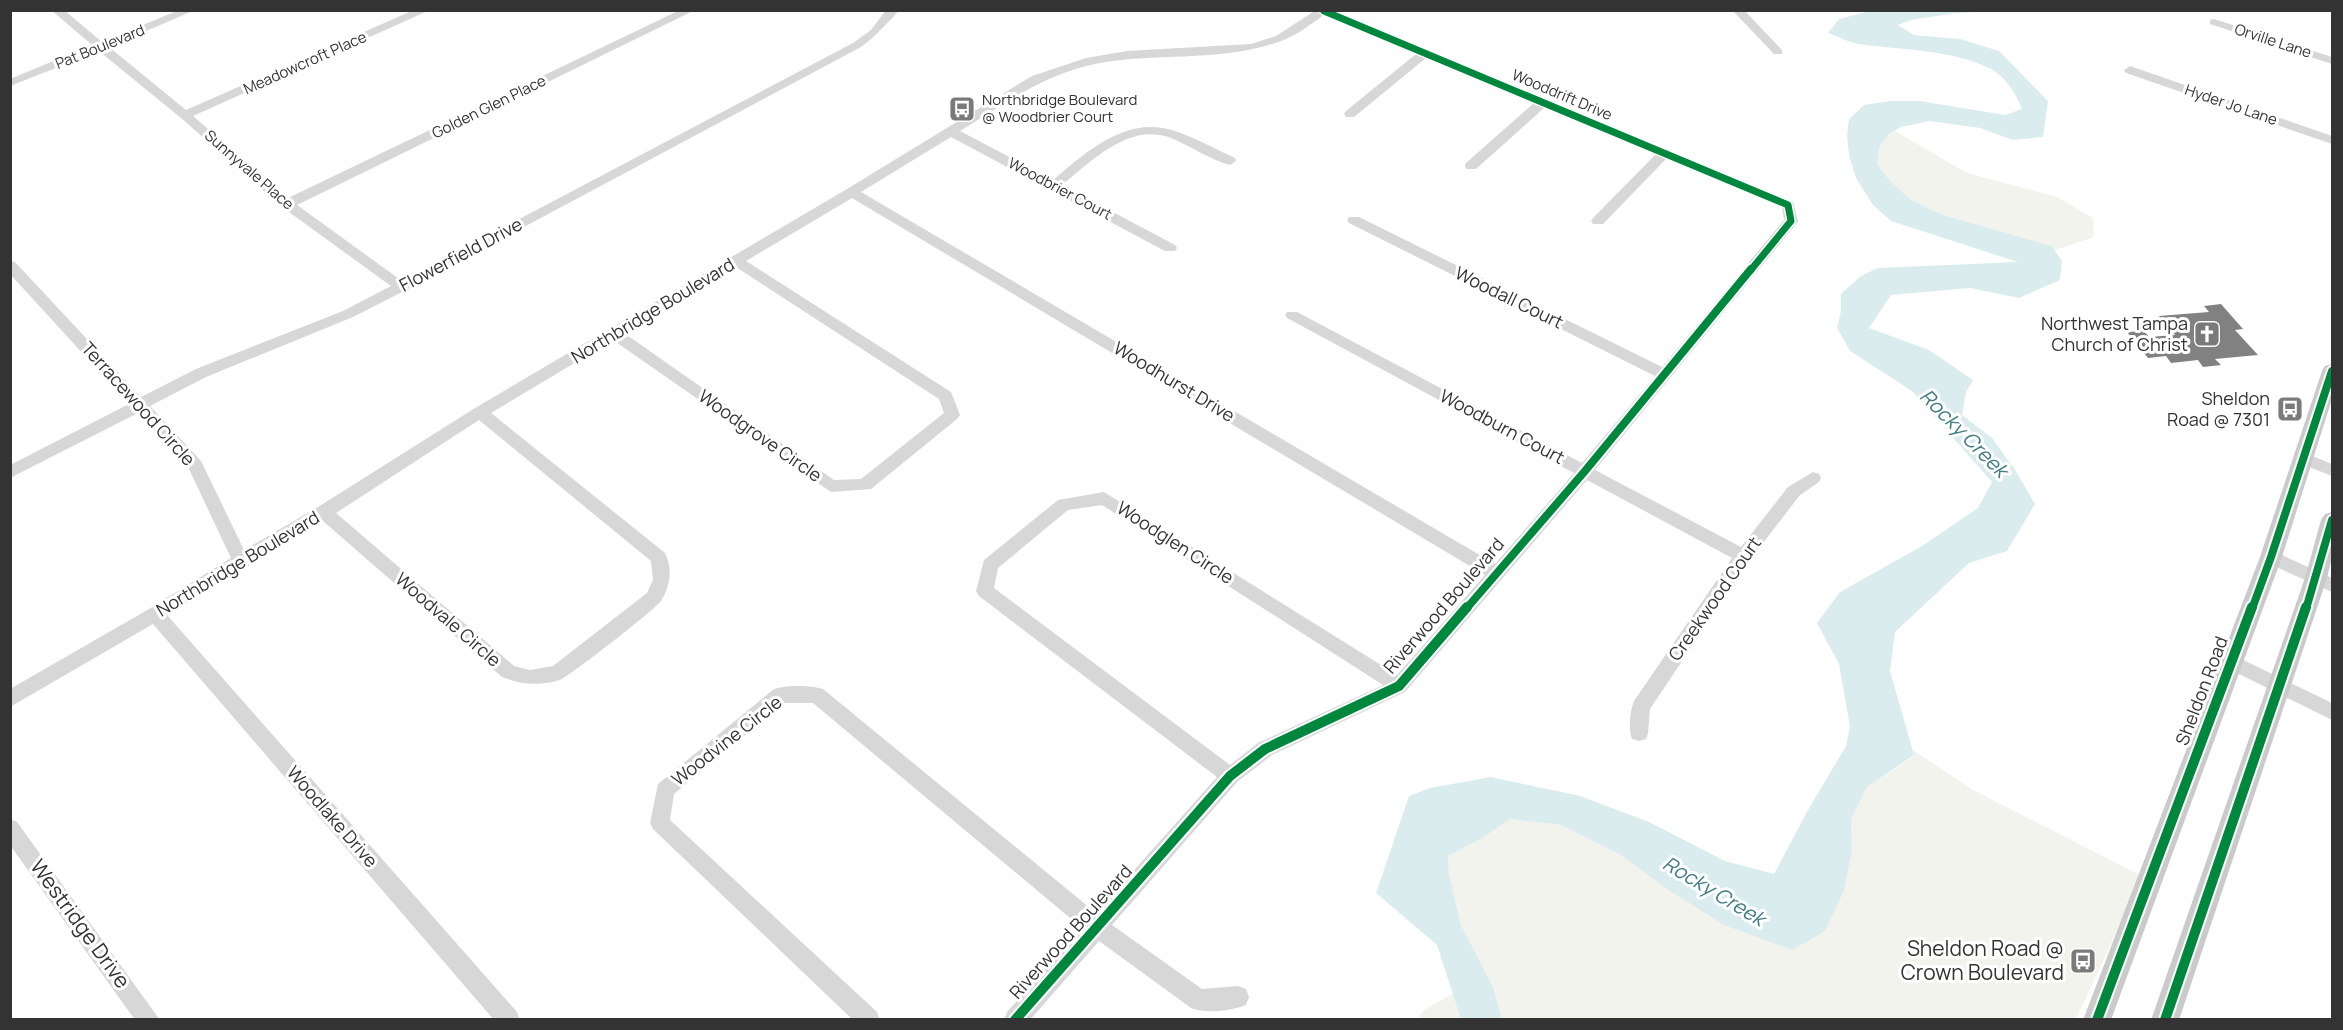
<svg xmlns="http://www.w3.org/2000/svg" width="2343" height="1030" viewBox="0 0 2343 1030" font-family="Manrope,sans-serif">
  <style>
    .green { fill: #f1f3ec }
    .water { fill: #dbecee }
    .building { fill: #818181 }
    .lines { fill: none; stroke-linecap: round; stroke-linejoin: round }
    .minor { fill: #d7d7d7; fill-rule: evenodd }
    .major { fill: #cacaca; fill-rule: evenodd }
    .cycleway-far2-casing { stroke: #fff; stroke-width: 10 }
    .cycleway-far1-casing { stroke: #fff; stroke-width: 12 }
    .cycleway-casing { stroke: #fff; stroke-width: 14 }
    .cycleway-far2 { stroke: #00873e; stroke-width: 7 }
    .cycleway-far1 { stroke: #00873e; stroke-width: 8 }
    .cycleway { stroke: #00873e; stroke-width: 10 }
    .labels { text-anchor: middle; stroke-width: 6; stroke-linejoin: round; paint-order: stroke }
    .far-street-label { font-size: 15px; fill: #333; stroke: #fff }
    .far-poi-label { font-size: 15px; fill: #333; stroke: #fff; text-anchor: start }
    .street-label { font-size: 18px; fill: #333; stroke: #fff }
    .poi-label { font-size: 18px; fill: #333; stroke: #fff; text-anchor: end }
    .water-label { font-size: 20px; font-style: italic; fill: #407c83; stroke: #fff }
    .near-street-label { font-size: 21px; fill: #333; stroke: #fff }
    .near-poi-label { font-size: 21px; fill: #333; stroke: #fff; text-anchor: end }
  </style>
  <rect width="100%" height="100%" fill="#fff"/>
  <path class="green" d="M1895,131L1967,173L2057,197L2093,218L2094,237L2055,250L2052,246L1940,214L1910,199L1890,181L1877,164C1879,150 1881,138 1895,131Z
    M1913,750L1973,790L2140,875L2127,909L2076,1019L1502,1020L1493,987L1461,925L1449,874L1448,856L1481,839L1510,819L1561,825L1619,854L1670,891L1825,931L1844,891L1852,851L1851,819L1867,787L1914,756Z
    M1454,993L1461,1019L1417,1020L1424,1010Z"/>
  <path class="water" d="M1870,11H1998L1957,13L1911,20L1898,25L1914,35L1960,39L1999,51L2048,101L2043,137L2013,140L1980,128L1930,121L1901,127L1889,134L1880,146L1877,164L1890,181L1910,199L1940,214L2052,246L2062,261L2060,280L2019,298L1970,288L1891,295L1869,328L1929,350L1973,380L1966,392L1962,415L1992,438L2015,470L2035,504L2007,551L1969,563L1895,632L1890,671L1914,755L1867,787L1851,819L1852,851L1844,891L1825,931L1792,950L1724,925L1670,891L1619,854L1561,825L1510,819L1481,839L1448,856L1449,874L1461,925L1493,987L1502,1019H1461L1437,945L1376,893L1409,796L1430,788L1491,777L1580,796L1649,822L1725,861L1774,874L1808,810L1846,746L1850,727L1839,664L1817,623L1840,592L1922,546L1978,508L1992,482L1912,391L1850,351L1837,328L1841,311V294L1861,276L1878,268L2018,262L1891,221L1873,205L1856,178L1849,155L1847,135L1849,119L1864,105L1890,101H1920L2005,115L2022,109C2016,94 2006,77 1991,69C1951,49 1901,50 1858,44C1848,42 1837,36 1828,33L1839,19Z"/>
  <path class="building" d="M2221,304L2243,329L2235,330L2258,355L2215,359L2221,365L2203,367L2198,360L2171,363L2166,356L2148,358L2127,332L2144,331L2149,337L2175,335L2159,316L2209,312L2204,306Z"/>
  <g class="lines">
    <path class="minor" d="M51,10H64L102,42L179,10H195L109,47L186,110L414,10H430L193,116L288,198L680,10H695L297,205L402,281L853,43L871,30L886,10H900C887,23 876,36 861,47L406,290L353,317L206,377L150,406L201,461L244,550L318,507L475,408L847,189L1032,76L1086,58L1127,51L1251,44L1276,36L1316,10H1333L1793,202L1798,221L1796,224L1595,470L1741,547L1788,487L1813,472L1819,474L1821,478L1819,482L1800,495L1749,561L1650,709L1648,733L1646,739L1639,741L1632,739C1628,729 1630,711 1634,701L1732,558L1587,480L1405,692L1272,755L1237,782L1112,925L1202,989L1238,986L1246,989L1249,997L1246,1005C1231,1011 1206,1014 1191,1008L1099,941L1030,1020H1004L1007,1012L1082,928L813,703H784L674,794L670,820L877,1012L880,1020H853L653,829L650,823L658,784L774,689C787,685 810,685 823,689L1096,913L1217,777L979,596L976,591L984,560L1058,500L1104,492L1397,675L1485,575L852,198L746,261L951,392L960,415L957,419L871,489L831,492L613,340L491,413L665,553C673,569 670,587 661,601C657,608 567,678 560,680C539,686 522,685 502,677L323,521L167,615L517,1012L520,1020H494L153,624L10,707V689L149,609L231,558L189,469L138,413L10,478V465L129,404L10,274V261L15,262L141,397L196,369L343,311L391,286L282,207L181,118L99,51L10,86V79L92,45ZM1324,15L1416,54L1346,111L1344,114L1346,117H1354L1426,58L1534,103L1466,163L1465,166L1466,169H1476L1544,108L1656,154L1593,218L1591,221L1593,224H1603L1666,159L1782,207L1784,220L1662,367L1359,217H1349L1347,220L1349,223L1655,376L1582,463L1297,312H1287L1285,315L1287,318L1574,473L1495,564L861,192L951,137L1165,251H1175L1177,248L1175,245L1062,185C1092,161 1129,122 1171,138C1191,146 1210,160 1230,165L1236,161L1235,158C1215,149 1196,138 1175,131C1126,115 1088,151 1053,180L960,131C1003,105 1044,74 1095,64C1156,52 1222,63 1281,41C1296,36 1311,24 1324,15ZM736,267L939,399L944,413L861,479L834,480L624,333ZM479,420L651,561L653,580L647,593L553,666L530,670L514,666L336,513ZM1102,505L1383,685L1258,743L1230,765L994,588L998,568L1068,510Z
      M1732,10H1744L1782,50V54H1774Z
      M2214,19L2332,57V64L2210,24V20Z
      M2130,66L2332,136V144L2126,73L2124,70Z
      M2305,453L2332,464V476L2299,463L2297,459L2299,455Z
      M2271,550L2332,578V592L2265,562L2263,557L2265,552Z
      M2231,654L2332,703V720L2225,667L2222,662L2225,657Z
      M10,819L17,822L160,1020H135L10,845Z"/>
    <path class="major" d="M2332,364V399L2282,557L2111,1020H2083L2260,557L2322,371L2325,366Z
      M2332,512V557L2327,578L2179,1020H2151L2305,578L2321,520L2325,514Z"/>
    <defs>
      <path id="cycleway-far2" d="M1324,11L1788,205L1791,221L1750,271"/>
      <path id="cycleway-far1" d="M1466,609L1585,471L1751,269
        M2252,609L2271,557L2332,371
        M2306,609L2332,520"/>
      <path id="cycleway" d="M1015,1020L1230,776L1265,749L1399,686L1467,607
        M2097,1020L2252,607
        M2165,1020L2306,607"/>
    </defs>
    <use href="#cycleway-far2" class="cycleway-far2-casing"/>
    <use href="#cycleway-far1" class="cycleway-far1-casing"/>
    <use href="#cycleway" class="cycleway-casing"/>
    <use href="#cycleway-far2" class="cycleway-far2"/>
    <use href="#cycleway-far1" class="cycleway-far1"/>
    <use href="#cycleway" class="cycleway"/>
  </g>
  <defs>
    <symbol id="bus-square" viewBox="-11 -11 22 22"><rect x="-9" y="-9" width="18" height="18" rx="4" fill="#7a7a7a" stroke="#fff"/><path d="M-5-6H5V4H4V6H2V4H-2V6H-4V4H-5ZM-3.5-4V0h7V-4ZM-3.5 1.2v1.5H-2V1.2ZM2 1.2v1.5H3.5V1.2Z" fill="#fff"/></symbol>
    <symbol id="church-square" viewBox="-11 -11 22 22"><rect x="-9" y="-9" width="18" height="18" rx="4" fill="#7a7a7a" stroke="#fff"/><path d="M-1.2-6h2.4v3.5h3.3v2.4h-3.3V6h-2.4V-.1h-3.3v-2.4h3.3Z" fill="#fff"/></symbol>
  </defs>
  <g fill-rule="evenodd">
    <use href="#bus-square" x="947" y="94" width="30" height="30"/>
    <use href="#church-square" x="2192" y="319" width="30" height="30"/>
    <use href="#bus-square" x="2275" y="394" width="30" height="30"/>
    <use href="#bus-square" x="2068" y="946" width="30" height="30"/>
  </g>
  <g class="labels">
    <g class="far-street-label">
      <text transform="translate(2273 41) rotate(18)" y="5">Orville Lane</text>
      <text transform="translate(100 47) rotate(-22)" y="5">Pat Boulevard</text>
      <text transform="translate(305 63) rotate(-24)" y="5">Meadowcroft Place</text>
      <text transform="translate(1562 95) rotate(23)" y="5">Wooddrift Drive</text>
      <text transform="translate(2231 105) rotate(19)" y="5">Hyder Jo Lane</text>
      <text transform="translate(489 107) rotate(-26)" y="5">Golden Glen Place</text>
      <text transform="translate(249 170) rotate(41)" y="5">Sunnyvale Place</text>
      <text transform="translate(1060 189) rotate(28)" y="5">Woodbrier Court</text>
    </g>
    <g class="far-poi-label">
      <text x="982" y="105">Northbridge Boulevard<tspan x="982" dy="17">@ Woodbrier Court</tspan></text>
    </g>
    <g class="street-label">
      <text transform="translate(461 255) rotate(-28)" y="6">Flowerfield Drive</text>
      <text transform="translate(1509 298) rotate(26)" y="6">Woodall Court</text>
      <text transform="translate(653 311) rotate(-31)" y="6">Northbridge Boulevard</text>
      <text transform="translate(1174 382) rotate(31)" y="6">Woodhurst Drive</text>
      <text transform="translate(138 404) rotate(48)" y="6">Terracewood Circle</text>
      <text transform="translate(1502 427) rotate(28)" y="6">Woodburn Court</text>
      <text transform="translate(760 436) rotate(35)" y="6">Woodgrove Circle</text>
      <text transform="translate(1175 543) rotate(33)" y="6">Woodglen Circle</text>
      <text transform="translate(238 564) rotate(-31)" y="6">Northbridge Boulevard</text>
      <text transform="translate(1715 599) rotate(-55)" y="6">Creekwood Court</text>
      <text transform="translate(1444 606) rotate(-49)" y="6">Riverwood Boulevard</text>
      <text transform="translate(448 620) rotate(41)" y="6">Woodvale Circle</text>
      <text transform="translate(2202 691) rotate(-69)" y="6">Sheldon Road</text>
      <text transform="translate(727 741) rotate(-38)" y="6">Woodvine Circle</text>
      <text transform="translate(332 817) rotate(49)" y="6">Woodlake Drive</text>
      <text transform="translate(1071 932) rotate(-48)" y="6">Riverwood Boulevard</text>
    </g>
    <g class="poi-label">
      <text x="2188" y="330">Northwest Tampa<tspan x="2188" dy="21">Church of Christ</tspan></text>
      <text x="2270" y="405">Sheldon<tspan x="2270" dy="21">Road @ 7301</tspan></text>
    </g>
    <g class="water-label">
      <text transform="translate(1964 433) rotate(45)" y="7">Rocky Creek</text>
      <text transform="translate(1714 891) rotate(31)" y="7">Rocky Creek</text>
    </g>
    <g class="near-street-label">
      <text transform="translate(80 924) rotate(54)" y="7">Westridge Drive</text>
    </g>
    <g class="near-poi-label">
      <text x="2064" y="956">Sheldon Road @<tspan x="2064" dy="24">Crown Boulevard</tspan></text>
    </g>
  </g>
  <rect width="2343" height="1030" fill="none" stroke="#333333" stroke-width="24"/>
</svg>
